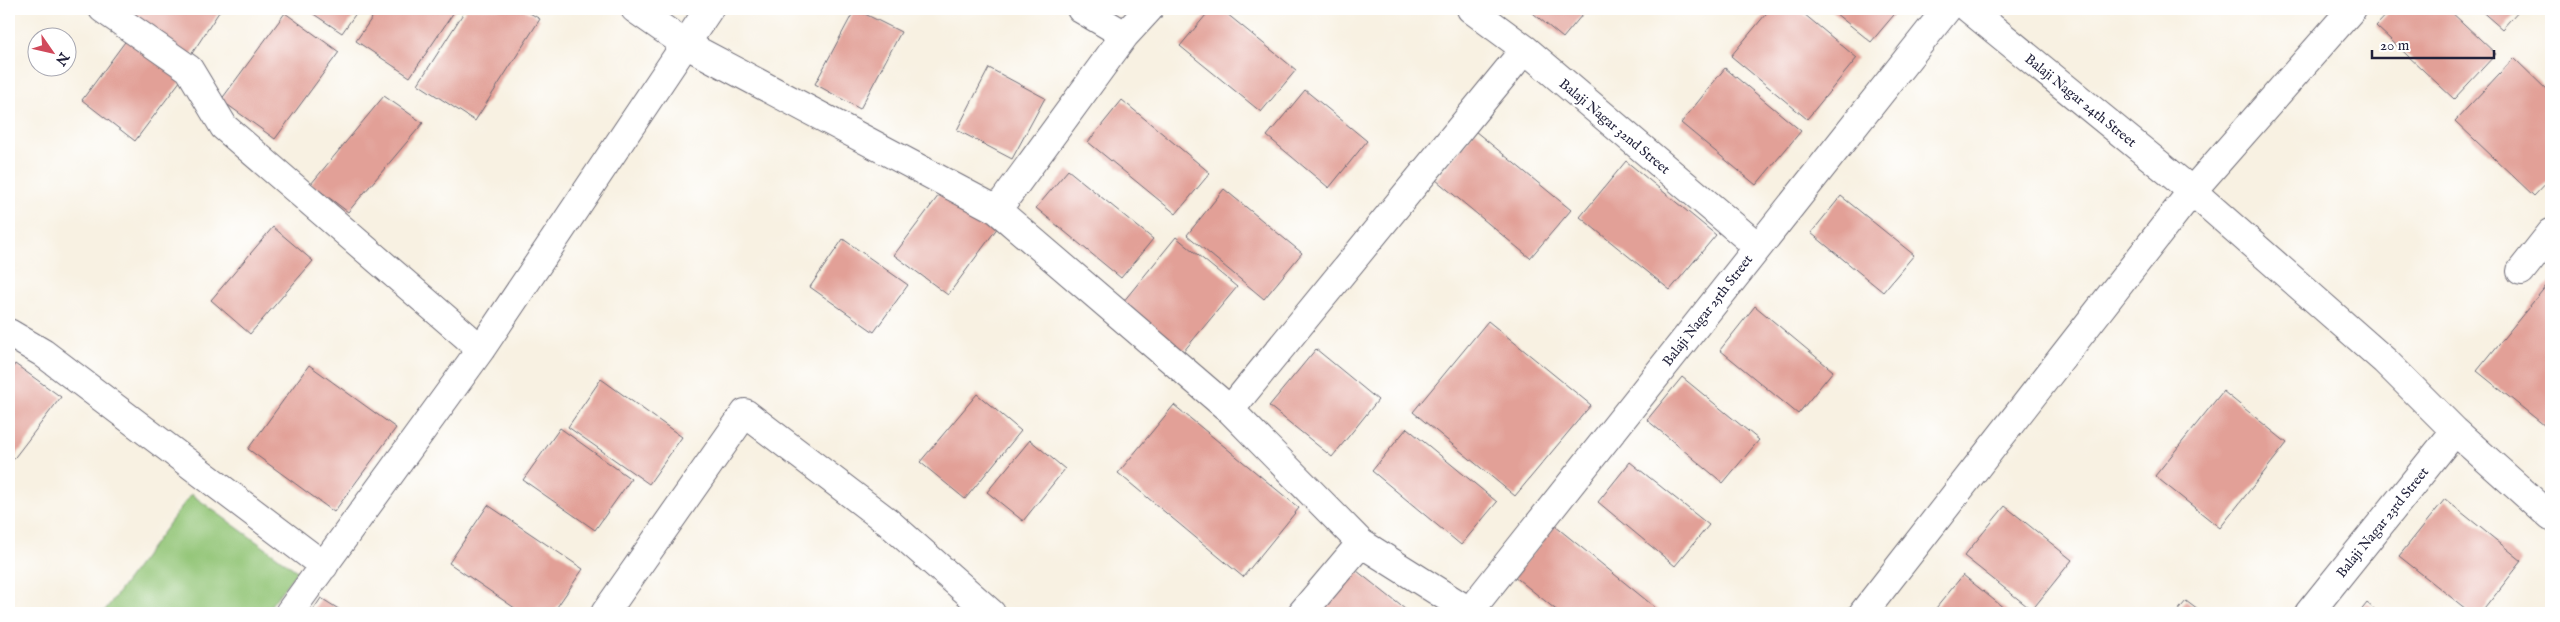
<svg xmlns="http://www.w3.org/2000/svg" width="2560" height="622" viewBox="0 0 2560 622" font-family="'IM FELL English',serif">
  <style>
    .green { fill: #91c475; stroke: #5a7358 }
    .building { fill: #e2a097 }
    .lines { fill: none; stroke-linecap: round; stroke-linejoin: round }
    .street-casing { stroke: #6d6a75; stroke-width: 30 }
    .street { stroke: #fff; stroke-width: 28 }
    .labels { text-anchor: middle; stroke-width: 4.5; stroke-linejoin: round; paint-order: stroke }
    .street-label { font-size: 14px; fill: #22223b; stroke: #fff }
  </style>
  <rect width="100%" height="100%" fill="#fff"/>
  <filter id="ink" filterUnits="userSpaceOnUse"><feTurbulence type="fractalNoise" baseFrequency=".02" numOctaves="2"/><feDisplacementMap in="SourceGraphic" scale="10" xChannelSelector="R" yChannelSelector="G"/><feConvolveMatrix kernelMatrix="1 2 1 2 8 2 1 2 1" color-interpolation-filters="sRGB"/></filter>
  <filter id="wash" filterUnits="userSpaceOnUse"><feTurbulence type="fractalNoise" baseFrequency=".0096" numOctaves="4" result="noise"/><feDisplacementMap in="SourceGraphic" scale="20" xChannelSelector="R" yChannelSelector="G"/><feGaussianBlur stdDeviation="1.12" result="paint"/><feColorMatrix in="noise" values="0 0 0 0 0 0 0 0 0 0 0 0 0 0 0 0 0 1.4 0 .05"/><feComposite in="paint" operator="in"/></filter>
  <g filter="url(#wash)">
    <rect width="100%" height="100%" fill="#f8f1e2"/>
    <path class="green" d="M191,494L297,571L265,613H103Z"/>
    <g id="blocks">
      <path class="building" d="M132,9H221L189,58L128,16Z
        M306,9H359L342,33Z
        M378,9H456L410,77L356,41Z
        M466,9H523L540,19L475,121L418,84Z
        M855,9L901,32L860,109L815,84Z
        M1211,9H1221L1296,70L1261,112L1180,46Z
        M1528,9H1587L1563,38Z
        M1770,9H1798L1857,58L1807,119L1731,56Z
        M1830,9H1899L1871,42Z
        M2392,9H2448L2496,54L2454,99L2376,26Z
        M2479,9H2520L2502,29Z
        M285,13L339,52L275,139L221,100Z
        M133,31L187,72L135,141L82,100Z
        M2514,58L2551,94V178L2534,196L2455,121Z
        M989,68L1045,98L1012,159L957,130Z
        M1725,68L1801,131L1756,185L1681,123Z
        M1305,90L1367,141L1329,188L1267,136Z
        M384,96L423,123L348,212L311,184Z
        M1122,100L1210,173L1176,214L1088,142Z
        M1475,131L1571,210L1530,258L1436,180Z
        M1626,161L1716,235L1670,290L1580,217Z
        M1068,170L1153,239L1121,278L1036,208Z
        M945,187L998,227L948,295L894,255Z
        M1224,189L1302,253L1264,299L1187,235Z
        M1841,196L1914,255L1883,292L1811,233Z
        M273,227L313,261L250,334L211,300Z
        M1176,237L1237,287L1183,352L1123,302Z
        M843,239L908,285L874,332L810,287Z
        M2551,280V429L2550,430L2477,371Z
        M1755,306L1833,371L1798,414L1720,350Z
        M1488,321L1591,405L1515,496L1413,412Z
        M1316,349L1378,400L1332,457L1269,406Z
        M15,364L61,397L9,465V373Z
        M309,365L396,428L334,512L248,449Z
        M1682,377L1759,440L1723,483L1647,420Z
        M601,379L682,437L649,484L568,427Z
        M2223,391L2287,443L2220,528L2155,476Z
        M977,394L1021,431L965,499L920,462Z
        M1174,405L1299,508L1243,577L1118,473Z
        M560,428L631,479L595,530L523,480Z
        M1407,428L1497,502L1461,545L1372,471Z
        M1030,440L1065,469L1023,521L987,492Z
        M1630,462L1709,525L1675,566L1598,502Z
        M2445,499L2522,561L2481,613H2471L2399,556Z
        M488,505L583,569L553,613H522L449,563Z
        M2005,506L2072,560L2032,610L1964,556Z
        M1555,526L1662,613H1560L1514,576Z
        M1352,567L1410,613H1316Z
        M1963,575L2010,613H1932Z
        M321,598L345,613H311Z
        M2186,601L2202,613H2176Z
        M2367,603L2379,613H2359Z"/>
    </g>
  </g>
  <g filter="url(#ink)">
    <use href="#blocks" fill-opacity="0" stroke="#6d6a75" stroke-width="1"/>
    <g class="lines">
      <defs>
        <path id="street" d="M103,9L189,69L224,127L481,349
          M635,9L685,44L997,210L1230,410L1361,543L1472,613
          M1081,9L1125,35
          M1471,9L1525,49L1757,246
          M1969,9L2192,191L2385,361L2455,431L2551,517
          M997,210L1125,35L1149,9
          M2521,271L2551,233
          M9,333L43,353L324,566
          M1230,410L1525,49
          M1469,612L1947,9
          M289,613L481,349L709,9
          M605,613L745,413L888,522L991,613
          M1302,613L1361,543
          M1863,613L2192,191L2352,9
          M2309,613L2455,431"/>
      </defs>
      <use href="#street" class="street-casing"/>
      <use href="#street" class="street"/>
    </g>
  </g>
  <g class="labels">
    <g class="street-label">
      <text transform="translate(2081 100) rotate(39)" y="5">Balaji Nagar 24th Street</text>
      <text transform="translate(1615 126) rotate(40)" y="5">Balaji Nagar 32nd Street</text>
      <text transform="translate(1707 310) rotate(-52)" y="5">Balaji Nagar 25th Street</text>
      <text transform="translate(2382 522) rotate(-51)" y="5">Balaji Nagar 23rd Street</text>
    </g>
  </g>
  <rect width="2560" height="622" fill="none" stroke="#fff" stroke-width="30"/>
  <g transform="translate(52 52) rotate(124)"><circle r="24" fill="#ffffff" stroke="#a7a7b1"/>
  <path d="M0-4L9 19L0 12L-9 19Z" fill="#d1495b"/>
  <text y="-8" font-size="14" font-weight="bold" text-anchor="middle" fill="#22223b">N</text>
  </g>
  <path d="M2372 50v8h122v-8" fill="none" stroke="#22223b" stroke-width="2.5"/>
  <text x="2380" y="50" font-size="15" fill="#22223b" stroke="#ffffff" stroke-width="4" paint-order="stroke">20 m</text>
</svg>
